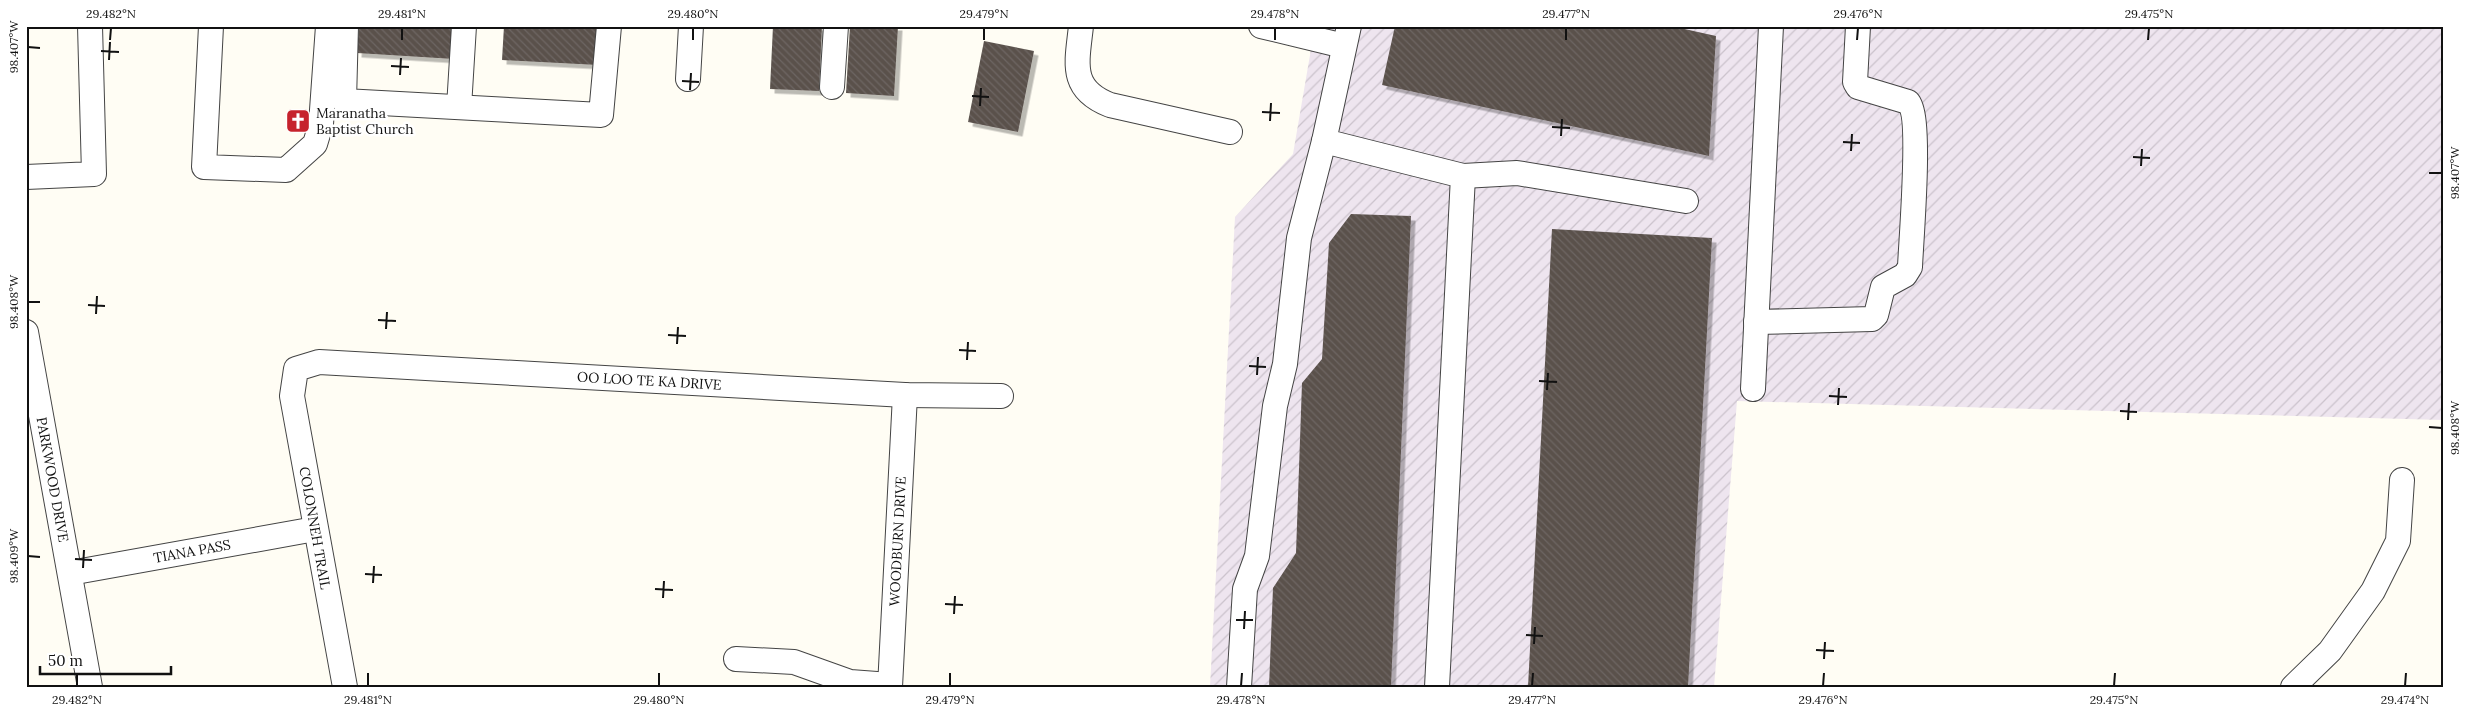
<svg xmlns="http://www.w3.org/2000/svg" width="2469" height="713" viewBox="0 0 2469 713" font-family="Lora,serif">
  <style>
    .industrial { fill: url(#industrial-furrows) }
    .building { fill: url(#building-back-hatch); filter: url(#shadow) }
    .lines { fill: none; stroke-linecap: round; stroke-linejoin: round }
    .minor-casing { stroke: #444; stroke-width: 26 }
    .minor { stroke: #fff; stroke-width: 24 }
    .ticks { fill: none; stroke: #111; stroke-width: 2 }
    .labels { text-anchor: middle; stroke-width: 5; stroke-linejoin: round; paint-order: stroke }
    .poi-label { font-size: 14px; fill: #111; stroke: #fff; text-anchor: start }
    .street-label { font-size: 14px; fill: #111; stroke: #fff }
    .neatline { fill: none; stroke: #111; stroke-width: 2 }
    .ticks-label { font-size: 12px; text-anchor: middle; fill: #111 }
  </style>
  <defs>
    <pattern id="industrial-furrows" width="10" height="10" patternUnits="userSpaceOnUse" patternTransform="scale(1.25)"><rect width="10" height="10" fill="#eee5ef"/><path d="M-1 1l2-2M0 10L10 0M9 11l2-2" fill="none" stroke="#cbc3cc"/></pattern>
    <pattern id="building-back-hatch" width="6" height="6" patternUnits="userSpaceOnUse" patternTransform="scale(1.25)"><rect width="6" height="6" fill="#5a514c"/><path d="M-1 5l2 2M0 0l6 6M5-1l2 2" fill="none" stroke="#6d6662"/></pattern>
    <filter id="shadow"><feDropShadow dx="4.5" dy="4.5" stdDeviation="0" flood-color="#0004"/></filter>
  </defs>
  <rect width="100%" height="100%" fill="#fffdf4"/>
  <path class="industrial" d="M1315,26H2443V420L1737,401L1714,687H1210L1235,217L1293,154Z"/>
  <path class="building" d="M359,26H456L454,59L357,53Z
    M504,26H600L598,65L502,60Z
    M773,26H822L819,91L770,89Z
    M850,26H898L894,96L846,93Z
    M1395,26H1671L1716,36L1709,156L1382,85Z
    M984,41L1034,51L1018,132L968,122Z
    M1351,214L1411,216L1391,687H1269L1273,588L1296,553L1302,383L1322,359L1329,243Z
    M1552,229L1712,238L1688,687H1528Z"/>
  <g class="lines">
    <defs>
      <g id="minor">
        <path d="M211,26L204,167L286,170L315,144L321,124L328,26"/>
        <path d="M346,26L344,101L601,115L609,26"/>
        <path d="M1081,26C1077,63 1069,89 1110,105L1230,132"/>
        <path d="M1261,26L1344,46"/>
        <path d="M1349,26L1324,141L1463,176L1437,687"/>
        <path d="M688,79L691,26"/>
        <path d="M832,87L836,26"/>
        <path d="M459,107L464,26"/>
        <path d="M1463,176L1517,173L1686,201"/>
        <path d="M26,177L94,174L90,26"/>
        <path d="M1756,322L1872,319L1876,315L1883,287L1905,275L1910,267C1911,240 1922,116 1908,102L1858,87L1855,82L1858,26"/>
        <path id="s1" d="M26,332L90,687"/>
        <path d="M1753,389L1771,26"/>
        <path id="s2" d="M70,573L315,529"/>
        <path d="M736,659L794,662L850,682L890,685"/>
        <path id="s3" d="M345,687L292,396L296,369L319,362L905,395L1001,396"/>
        <path id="s4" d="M890,687L905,395"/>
        <path d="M1239,687L1245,589L1257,556L1275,406L1285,364L1299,238L1324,141"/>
        <path d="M2293,687L2330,651L2373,591L2398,541L2402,480"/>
      </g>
    </defs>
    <use href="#minor" class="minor-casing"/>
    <use href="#minor" class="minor"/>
  </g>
  <path class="ticks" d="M110,40L111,28M402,40V28M693,40V28M984,40V28M1275,40V28M1566,40V28M1857,40L1858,28M2148,40L2149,28M28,47L40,48M101,51L119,52M109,60L110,42M391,66L409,67M400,75L401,58M682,81L699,82M690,90L691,73M972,96L989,97M980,106L981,88M1262,112L1280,113M1270,121L1271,103M1552,127L1570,128M1561,136L1562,119M1843,142L1860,143M1851,151L1852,134M2133,157L2150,158M2141,166L2142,149M2429,173H2442M28,302H40M88,305L105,306M96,314L97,296M378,320L396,321M386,329L387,312M668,335L686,336M677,344L678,327M959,350L976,351M967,360L968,342M1249,366L1266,367M1257,375L1258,357M1539,381L1557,382M1547,390L1548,373M1829,396L1847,397M1838,405L1839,388M2120,411L2137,412M2128,420L2129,403M2429,427L2442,428M28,556L40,557M75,559L92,560M83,568L84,550M365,574L382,575M373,583L374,566M655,589L673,590M663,598L664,581M945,604L963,605M954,614L955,596M1236,620H1253M1244,629L1245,611M1526,635L1543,636M1534,644L1535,627M1816,650L1834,651M1824,659L1825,642M77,686V673M368,686V673M659,686V673M950,686V673M1241,686L1242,673M1532,686L1533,673M1823,686L1824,673M2114,686L2115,673M2405,686L2406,673"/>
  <defs>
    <symbol id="church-square" viewBox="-11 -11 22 22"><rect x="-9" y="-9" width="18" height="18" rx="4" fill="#c6232d" stroke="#fff"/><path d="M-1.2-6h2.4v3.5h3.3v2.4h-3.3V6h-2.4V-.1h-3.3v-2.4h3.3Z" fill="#fff"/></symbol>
  </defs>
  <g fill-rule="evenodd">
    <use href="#church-square" x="284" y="107" width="28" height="28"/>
  </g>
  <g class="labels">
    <g class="poi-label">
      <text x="316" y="118">Maranatha<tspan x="316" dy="16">Baptist Church</tspan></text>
    </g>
    <g class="street-label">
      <text dy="5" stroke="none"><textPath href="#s3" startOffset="678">OO LOO TE KA DRIVE</textPath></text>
      <text dy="5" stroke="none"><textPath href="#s1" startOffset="150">PARKWOOD DRIVE</textPath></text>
      <text transform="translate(315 528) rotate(80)" y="5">COLONNEH TRAIL</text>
      <text dy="5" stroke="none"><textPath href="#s4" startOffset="146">WOODBURN DRIVE</textPath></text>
      <text dy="5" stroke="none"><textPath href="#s2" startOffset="124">TIANA PASS</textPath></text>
    </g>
  </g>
  <rect width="2469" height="713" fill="none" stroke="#ffffff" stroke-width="55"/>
  <path d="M40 666v8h131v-8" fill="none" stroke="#111111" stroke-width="2.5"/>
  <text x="48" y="666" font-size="15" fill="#111111" stroke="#ffffff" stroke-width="4" paint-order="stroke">50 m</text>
  <rect x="28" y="28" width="2414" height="658" class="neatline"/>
  <g class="ticks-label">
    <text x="111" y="18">29.482°N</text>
    <text x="402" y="18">29.481°N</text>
    <text x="693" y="18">29.480°N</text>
    <text x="984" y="18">29.479°N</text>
    <text x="1275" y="18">29.478°N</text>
    <text x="1566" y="18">29.477°N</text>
    <text x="1858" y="18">29.476°N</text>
    <text x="2149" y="18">29.475°N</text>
    <text transform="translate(14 47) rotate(-90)" y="4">98.407°W</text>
    <text transform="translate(2455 173) rotate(-90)" y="4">98.407°W</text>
    <text transform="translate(14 302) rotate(-90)" y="4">98.408°W</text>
    <text transform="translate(2455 428) rotate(-90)" y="4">98.408°W</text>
    <text transform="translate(14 556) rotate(-90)" y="4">98.409°W</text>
    <text x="77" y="704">29.482°N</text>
    <text x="368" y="704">29.481°N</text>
    <text x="659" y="704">29.480°N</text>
    <text x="950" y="704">29.479°N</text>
    <text x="1241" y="704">29.478°N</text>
    <text x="1532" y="704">29.477°N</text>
    <text x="1823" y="704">29.476°N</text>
    <text x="2114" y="704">29.475°N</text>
    <text x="2405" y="704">29.474°N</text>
  </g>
</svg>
